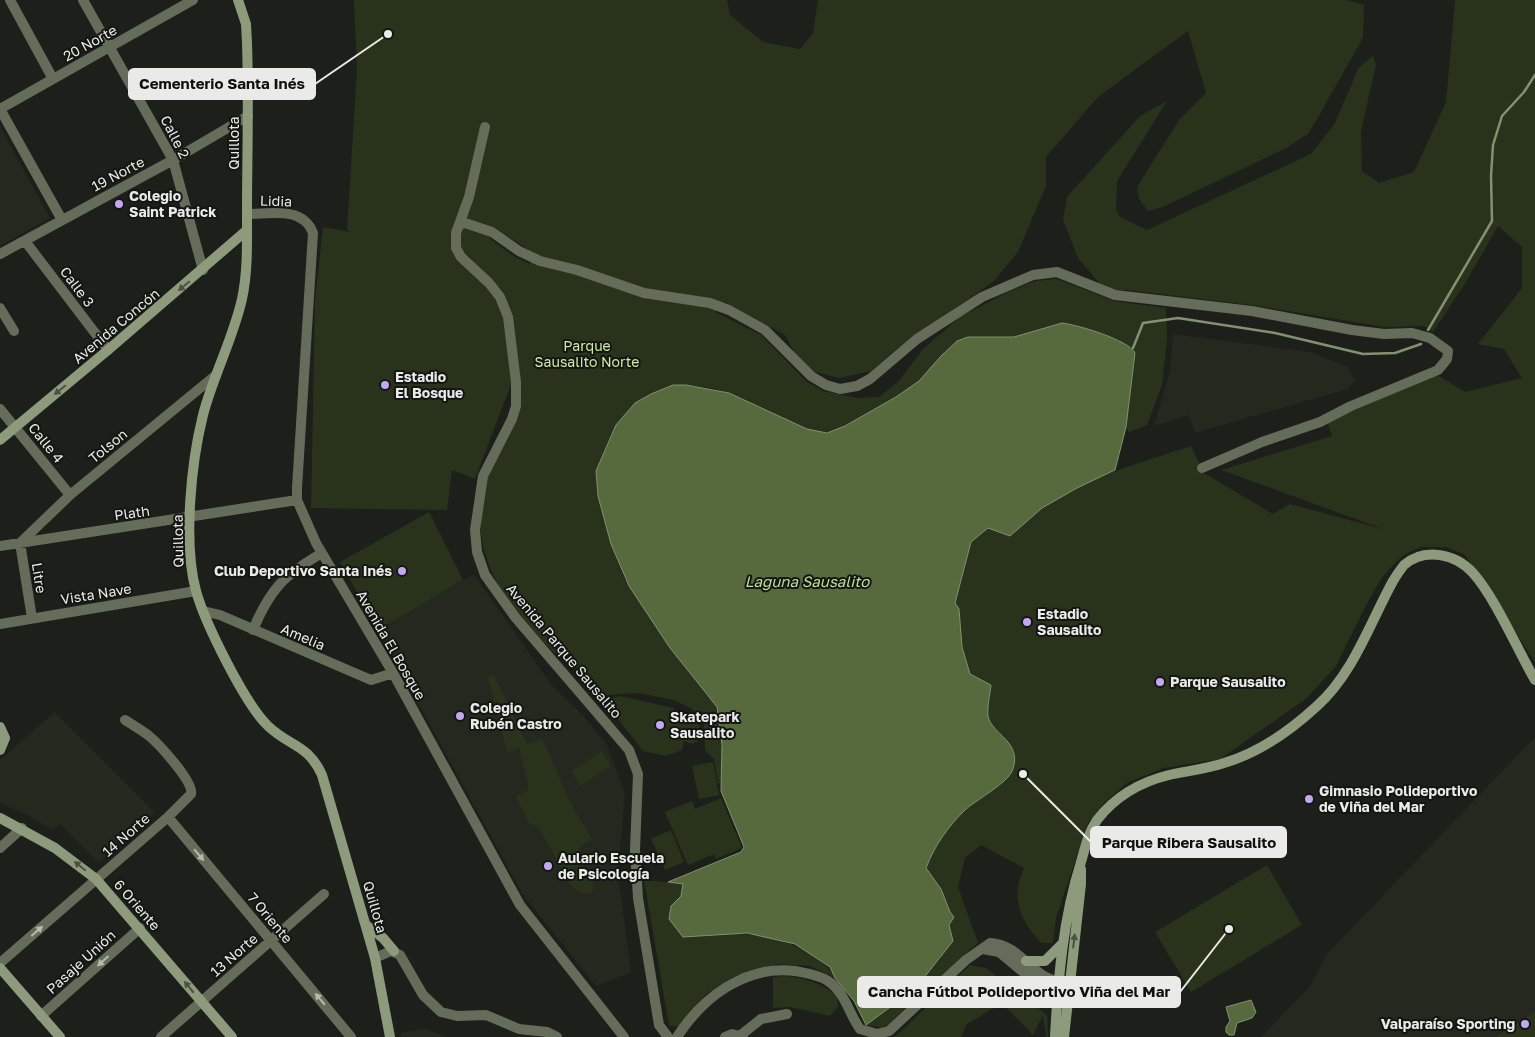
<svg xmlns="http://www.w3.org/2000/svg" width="1535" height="1037" viewBox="0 0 1535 1037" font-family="'Golos Text',sans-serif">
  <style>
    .built { fill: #24281e }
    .green { fill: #29331b; fill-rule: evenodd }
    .water { fill: #576a3e; stroke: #839171 }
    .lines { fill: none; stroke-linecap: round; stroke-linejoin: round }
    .stream { stroke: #839171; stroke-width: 2.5 }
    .street { stroke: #656d5a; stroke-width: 10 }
    .secondary { stroke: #8d9b7c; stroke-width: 10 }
    .oneway { fill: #4a5242 }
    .oneway2 { fill: #b5b9af }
    .poi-dot { fill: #c3a7f2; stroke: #141612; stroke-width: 2 }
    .labels { text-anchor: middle; stroke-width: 4; stroke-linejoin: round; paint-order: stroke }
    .street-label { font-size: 14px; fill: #eaebe8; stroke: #141612 }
    .poi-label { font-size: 14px; font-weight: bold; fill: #eaebe8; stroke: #141612; text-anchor: start }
    .park-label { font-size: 14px; fill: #cdeca4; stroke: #141612 }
    .water-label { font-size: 15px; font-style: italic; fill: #c0df98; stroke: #141612 }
    .leader { fill: none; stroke: #eaebe8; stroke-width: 2 }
    .callout-dot { fill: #eaebe8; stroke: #141612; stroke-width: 2 }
    .callout { fill: #eaebe8; stroke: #eaebe8; stroke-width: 2 }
    .callout-label { font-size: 15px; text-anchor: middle; font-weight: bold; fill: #111 }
  </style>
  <rect width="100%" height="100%" fill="#1d1f1b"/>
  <path class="built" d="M0,127L50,218L0,246Z
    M1173,334L1309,352L1347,366L1355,380L1348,389L1195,433L1189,415L1154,426L1170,371Z
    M474,574L551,684L583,715L607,745L625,793L618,873L631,972L596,986L523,895L378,630Z
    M54,712L155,813L99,863L60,824L52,830L27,815L0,803V760Z
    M1535,737V1011L1495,1037H1261L1310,986L1326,955Z
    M424,1028L448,1037H401V1033Z"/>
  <path class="green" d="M354,0H727L730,15L763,42L800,49L813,33L818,0H1346L1364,5L1363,38L1309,133L1288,147L1163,207L1148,211L1139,199L1137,187L1179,120L1206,93L1188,31L1099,96L1046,157V186L1018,252L994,281L897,349L871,371L839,378L803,369L785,335L725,302L715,312L761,335L807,382L823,391L858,398L879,397L898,382L923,349L960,317L1008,292L1035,281L1057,279L1114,301L1166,308L1167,338L1162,385L1147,425L1129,432L1126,427L1135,353C1128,338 1085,329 1069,324L1062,323C1044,328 1026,336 1007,338C991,341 975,333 959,341C942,349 933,369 919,381C902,396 850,430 827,432C803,435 754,403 729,393C712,387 691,385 673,385L598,496L611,544L624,578L670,648L706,695L715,703L722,745L723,783H718L714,759L705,750L704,722L691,708L674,700L638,693L607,695L601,693C589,678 572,669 558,656C508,609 463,553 487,480C494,459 519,426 521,404C522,392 519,378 518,366L475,479L452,470L447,510L311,508L315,301L323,227L350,232L347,229L357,71ZM494,227L529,250L530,264L515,257L490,239Z
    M1455,0H1535V662L1465,555L1447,547H1421L1402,556L1383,576L1367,603L1336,666L1307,698L1220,759L1163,768L1127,783L1105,802L1088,823L1056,918L1053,943H1041C1020,921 1010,897 1024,868L981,845L965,858L958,887L978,943L884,1028L866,1025L916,988L941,958L949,925L954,917L950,912L941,889L926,868C935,845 946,829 964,811C975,800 1009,783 1013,769C1022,742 992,735 988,716C986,707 990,694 991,685L970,674L962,647L959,609L955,603L971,542L988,528L1010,536C1020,527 1031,516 1042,508C1086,477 1140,463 1191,446L1204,473L1273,514L1290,504L1383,529L1221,470L1332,436L1326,418L1437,375L1465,392L1522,378L1504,349L1478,344L1522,288V247L1498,226L1466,282L1433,332L1424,326L1384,327L1252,305L1127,290L1106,291L1078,258L1063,220L1067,197L1140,116L1167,101L1117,181L1116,209L1120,217L1147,230L1311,154L1334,125L1359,67L1373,56L1376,65L1361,131L1362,171L1379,183L1414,172L1446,102Z
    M429,512L463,580L378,630L340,562Z
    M494,675L527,744L543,739L569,800L592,839L579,847L584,860L581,865L582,873L588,874L594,886L592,892L583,894L571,886L541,832L536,826L529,824L516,797L529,789L519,747L507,753L488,677Z
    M620,696L674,708L676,719C686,714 695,717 700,728L698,741L692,744L684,741L682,750L666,756L643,751L607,705L609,699Z
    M602,751L611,766L580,786L571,771Z
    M713,762L719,795L699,799L692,766Z
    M721,798L742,848L716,859L714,854L688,865L665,812L692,801L695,809Z
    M671,830L684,862L665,870L651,839Z
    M1267,865L1302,925L1191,992L1155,932Z
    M644,880L683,884L681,896L671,906L683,937C726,932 772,930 810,954C821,962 829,966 835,978L810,966L778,964L735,976L706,994L678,1027L669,1025Z
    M970,965L986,968L1047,1015L1048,1037H1046L1043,1015L1033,1035L1002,1003L967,1024L961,1037H895Z
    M785,976C806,978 821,983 837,996L838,1007L830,1016L790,1007L773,1008V977Z
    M1535,1011V1037H1495Z"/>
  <path class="water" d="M1062,323C1078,325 1129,340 1135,353L1126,427L1115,470L1077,488L1042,508L1010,536L988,528L971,542L955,603L959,609L962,647L970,674L991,685C990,694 987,707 988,716C992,735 1022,741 1013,769C1009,783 975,800 964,811C947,828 935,845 926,868L941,889L950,912L954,917L949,925L953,941L916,988L866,1025L854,1001L835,978L830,967L795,944L747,933L683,937L669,919L671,906L681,896L683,884L668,882L741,852L744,847L721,791L722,745L717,707L670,648L629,586L611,544L598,496L596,471L616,425L635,403L651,394L673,385H686L729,393L807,429L827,433L845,426L896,397L919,381L941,356L957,341L968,337H1014Z
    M1251,1000L1256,1012L1252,1018L1237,1023L1234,1035H1229L1226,1032V1027L1230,1021L1226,1007Z"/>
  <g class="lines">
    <path class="stream" d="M1428,330L1492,221L1491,176L1493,145L1502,116L1524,92L1535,75
      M1133,348L1143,323L1178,318L1275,333L1363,354L1395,353L1421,344"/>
    <path class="street" d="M10,0L53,79
      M83,0L173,160L203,270
      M0,109L193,0
      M0,109L62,220
      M485,127L469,197L456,233V248L461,257L489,283L500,297L508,317L516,382V406L512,419L483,476L475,530L477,552L485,575L515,617L629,750L638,774L635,850L638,898L659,1025L668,1037
      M247,214C271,214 303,206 313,233L297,488V500L316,543L393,673L520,905L624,1037
      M461,224L465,223L492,232L519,251L540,261L577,270L644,293L710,303L729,310L765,330L811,376L826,385L840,389L857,386L870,379L917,339L982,297L1033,275L1057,272L1115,295L1252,311L1352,330L1384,334L1412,333L1430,338L1448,351L1447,359L1438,370L1351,406L1320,422L1262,442L1202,468
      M25,241L108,350
      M0,254L173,160L248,116
      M0,308L14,331
      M0,409L70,495
      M0,546L297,500
      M203,611L220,615L371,680L393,673
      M32,618L20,543L70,495L216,375
      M0,624L196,591
      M253,630C270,589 284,575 322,553
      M168,817L351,1037
      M0,848L22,828
      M983,949L999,952L1034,981L1056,990L1065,989
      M375,958L391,951L400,955L423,995L441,1012L457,1016L486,1015L519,1029L547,1032L557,1037
      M0,963L168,817L191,794C194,782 159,744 148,735C141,730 133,725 125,720
      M41,1016L140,928
      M741,1035L761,1019L787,1014
      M161,1037L324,894
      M677,1037C703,997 745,965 795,971C806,973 819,975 828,981C845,992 849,1014 860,1029L877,1034L889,1031L966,960L990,943C1014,944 1025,964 1044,976C1053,981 1062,981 1069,989
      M725,1037L732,1034L743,1037"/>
    <path class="secondary" d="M238,0L246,24L247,43C249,100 247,156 247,213C247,241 248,271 242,299C233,339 213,376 203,415C191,463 183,543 196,591C205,623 245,704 268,726C290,747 308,744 322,775L375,958L390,1037
      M0,440L108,350L247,230
      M0,727L5,738L0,750
      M0,818L55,848L96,879L232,1037
      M366,925L383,938L394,951
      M1026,961H1045L1063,943
      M0,968L60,1037
      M1034,981L1056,1006
      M1055,1037C1058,978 1063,919 1081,862C1085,848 1088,833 1097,820C1115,797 1140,782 1169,775C1187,771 1206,769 1224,763C1258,753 1291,730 1317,706C1353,674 1370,623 1393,581C1396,576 1400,570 1404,565C1425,547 1456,554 1473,573C1496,599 1517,649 1535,680
      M1064,1037L1081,884V869"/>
  </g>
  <defs><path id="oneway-solid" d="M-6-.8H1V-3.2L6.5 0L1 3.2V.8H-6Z" transform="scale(1.25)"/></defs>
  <g class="oneway">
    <use href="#oneway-solid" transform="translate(184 286) rotate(140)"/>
    <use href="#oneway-solid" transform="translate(60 390) rotate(141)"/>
    <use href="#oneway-solid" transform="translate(80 866) rotate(-141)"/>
    <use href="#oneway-solid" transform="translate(1074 941) rotate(-83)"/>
    <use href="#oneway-solid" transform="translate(189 987) rotate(-130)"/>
  </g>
  <g class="oneway2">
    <use href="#oneway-solid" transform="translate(199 855) rotate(50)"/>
    <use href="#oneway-solid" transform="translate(37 931) rotate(-41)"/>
    <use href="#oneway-solid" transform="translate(103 961) rotate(138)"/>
    <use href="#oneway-solid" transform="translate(320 999) rotate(-130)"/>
  </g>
  <g class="poi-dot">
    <circle cx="119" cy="204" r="5"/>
    <circle cx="385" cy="385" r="5"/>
    <circle cx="402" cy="571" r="5"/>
    <circle cx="1027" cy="622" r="5"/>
    <circle cx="1160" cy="682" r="5"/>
    <circle cx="460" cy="716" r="5"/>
    <circle cx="660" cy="725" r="5"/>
    <circle cx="1309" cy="799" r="5"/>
    <circle cx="548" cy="866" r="5"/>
    <circle cx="1525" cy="1024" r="5"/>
  </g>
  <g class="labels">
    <g class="street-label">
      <text transform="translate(90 43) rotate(-29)" y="5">20 Norte</text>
      <text transform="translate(175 137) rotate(63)" y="5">Calle 2</text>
      <text transform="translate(234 143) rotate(-90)" y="5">Quillota</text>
      <text transform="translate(118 174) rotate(-28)" y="5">19 Norte</text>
      <text transform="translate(276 201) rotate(2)" y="5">Lidia</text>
      <text transform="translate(77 287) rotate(53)" y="5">Calle 3</text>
      <text transform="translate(116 326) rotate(-40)" y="5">Avenida Concón</text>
      <text transform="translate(46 443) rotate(51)" y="5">Calle 4</text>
      <text transform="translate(108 446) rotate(-39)" y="5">Tolson</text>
      <text transform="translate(132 513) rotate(-8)" y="5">Plath</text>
      <text transform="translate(178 541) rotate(-91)" y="5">Quillota</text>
      <text transform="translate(39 578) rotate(81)" y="5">Litre</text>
      <text transform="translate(96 594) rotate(-9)" y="5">Vista Nave</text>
      <text transform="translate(303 637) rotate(23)" y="5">Amelia</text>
      <text transform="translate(391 645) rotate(60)" y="5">Avenida El Bosque</text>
      <text transform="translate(564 651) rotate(50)" y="5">Avenida Parque Sausalito</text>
      <text transform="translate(126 835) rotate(-41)" y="5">14 Norte</text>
      <text transform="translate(137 905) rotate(49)" y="5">6 Oriente</text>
      <text transform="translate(375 907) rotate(74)" y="5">Quillota</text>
      <text transform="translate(270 918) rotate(50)" y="5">7 Oriente</text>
      <text transform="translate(234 955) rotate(-41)" y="5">13 Norte</text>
      <text transform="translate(81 962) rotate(-42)" y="5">Pasaje Unión</text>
    </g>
    <g class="poi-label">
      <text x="129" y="201">Colegio<tspan x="129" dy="16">Saint Patrick</tspan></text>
      <text x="395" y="382">Estadio<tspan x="395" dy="16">El Bosque</tspan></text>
      <text x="392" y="576" text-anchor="end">Club Deportivo Santa Inés</text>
      <text x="1037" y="619">Estadio<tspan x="1037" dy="16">Sausalito</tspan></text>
      <text x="1170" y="687">Parque Sausalito</text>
      <text x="470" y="713">Colegio<tspan x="470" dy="16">Rubén Castro</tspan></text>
      <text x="670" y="722">Skatepark<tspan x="670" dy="16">Sausalito</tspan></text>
      <text x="1319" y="796">Gimnasio Polideportivo<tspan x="1319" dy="16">de Viña del Mar</tspan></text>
      <text x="558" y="863">Aulario Escuela<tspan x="558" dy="16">de Psicología</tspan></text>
      <text x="1515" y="1029" text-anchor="end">Valparaíso Sporting</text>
    </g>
    <g class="park-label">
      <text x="587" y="351">Parque<tspan x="587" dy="16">Sausalito Norte</tspan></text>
    </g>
    <g class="water-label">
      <text x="807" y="587">Laguna Sausalito</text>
    </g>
  </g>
  <path class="leader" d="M388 34L315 84M1023 774L1091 842M1229 929L1180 992"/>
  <g class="callout-dot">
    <circle cx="388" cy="34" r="5"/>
    <circle cx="1023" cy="774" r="5"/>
    <circle cx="1229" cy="929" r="5"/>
  </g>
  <g class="callout">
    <rect x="129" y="69" width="186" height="30" rx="5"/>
    <rect x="1091" y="827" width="195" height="30" rx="5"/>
    <rect x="858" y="977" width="322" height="30" rx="5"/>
  </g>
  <g class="callout-label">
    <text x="222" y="89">Cementerio Santa Inés</text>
    <text x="1189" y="848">Parque Ribera Sausalito</text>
    <text x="1019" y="997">Cancha Fútbol Polideportivo Viña del Mar</text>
  </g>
</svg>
